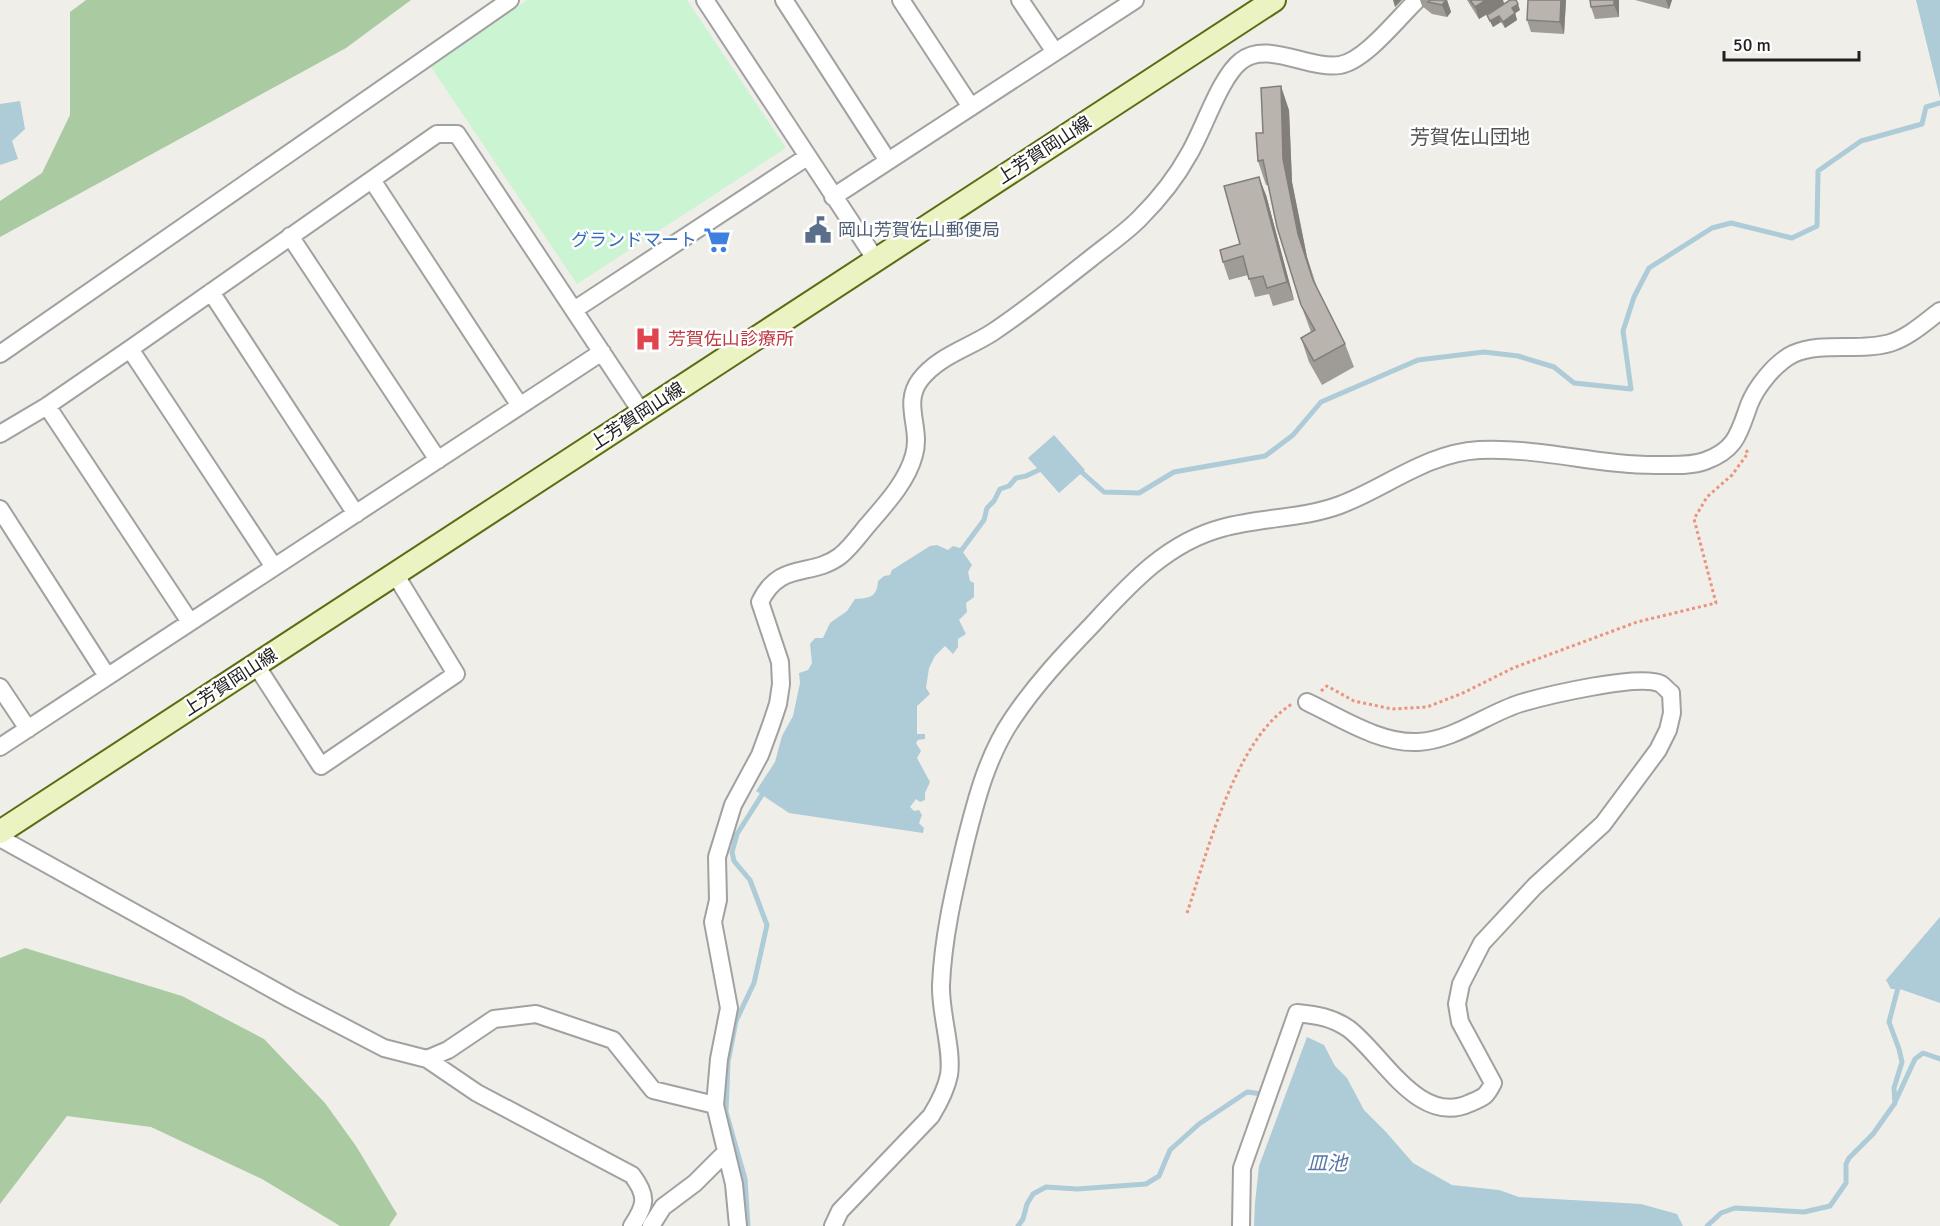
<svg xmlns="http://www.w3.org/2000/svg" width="1940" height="1226" viewBox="0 0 1940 1226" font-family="Signika,'Noto Sans JP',sans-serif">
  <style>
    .forest { fill: #aacaa2 }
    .park { fill: #cbf4d2 }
    .water { fill: #aecbd8 }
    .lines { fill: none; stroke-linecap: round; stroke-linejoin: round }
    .stream { stroke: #aecbd8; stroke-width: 5 }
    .street-casing { stroke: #a1a1a1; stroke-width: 20 }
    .secondary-casing { stroke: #5b6d12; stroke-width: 26 }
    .path { stroke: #ea937f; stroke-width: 3; stroke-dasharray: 3 3; stroke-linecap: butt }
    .street { stroke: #fff; stroke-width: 16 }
    .secondary { stroke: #ecf3c3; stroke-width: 22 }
    .wall { fill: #9f9b96 }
    .shaded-wall { fill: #827e7a }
    .building { fill: #b9b4ae; stroke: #827e7a; stroke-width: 1.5 }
    .labels { text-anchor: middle; stroke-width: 5; stroke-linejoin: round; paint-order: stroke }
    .street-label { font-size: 18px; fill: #202020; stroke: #fff }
    .service-label { font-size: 18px; fill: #4e5e75; stroke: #fff; text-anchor: start }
    .shop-label { font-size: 18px; fill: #366cbe; stroke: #fff; text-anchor: end }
    .health-label { font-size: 18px; fill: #be3a42; stroke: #fff; text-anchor: start }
    .neighbourhood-label { font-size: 20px; fill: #535353; stroke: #fff }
    .water-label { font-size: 20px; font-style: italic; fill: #5778a6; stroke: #fff }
  </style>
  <rect width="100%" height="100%" fill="#f0eee8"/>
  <path class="forest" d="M86,0H411L346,48L0,237V201L42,173L70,115V12Z
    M25,948L182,996L264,1039L325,1103L356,1146L397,1214L389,1226H340L262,1179L151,1127L67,1116L0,1204V958Z"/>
  <path class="park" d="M527,0H687L786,148L577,284L431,67Z"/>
  <path class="water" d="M1916,0H1940V98Z
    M20,101L25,129L12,141L18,159L0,165V104Z
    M1054,435L1085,470L1059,493L1028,458Z
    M937,545L948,550L953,546L960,548L972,565L968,572L970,581L974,583V597L966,603L967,612L959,620L966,634L958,639V647L953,654L945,646L935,656L929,668L926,688L930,694L917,706V734H925V739L918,740L916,743L921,751L917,758L930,782L925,793V800L920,802L916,799L910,807L914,811L919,810L922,815L919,823L924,828L923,833L789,813L756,791L775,762L782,736L793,716L800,683L799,673L808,670L812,663L810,644L815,638H823L830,623L847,611L855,599C869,598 877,598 878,581L884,576L890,575L892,570L930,546Z
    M1940,917V1003L1900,989H1891L1886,980Z
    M1307,1037L1324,1045L1335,1066L1347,1078L1364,1110L1386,1132L1413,1163L1452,1185L1499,1190L1519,1197L1641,1204L1677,1214L1683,1226H1254L1255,1203L1259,1166Z"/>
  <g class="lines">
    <path class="stream" d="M1077,468L1104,492L1139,493L1174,472L1265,456L1293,435L1321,402L1418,360L1484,352L1518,356L1554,367L1574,383L1631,389L1623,331L1634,297L1649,268L1712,228L1731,223L1792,238L1817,226L1818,171L1861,141L1922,124L1926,107L1940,103
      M958,555L984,520L987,508L994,501L1000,489L1009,486L1016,478L1026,476L1043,468
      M1896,1100L1915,1059L1923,1053L1940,1059
      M748,1226L745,1179L726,1112L728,1062L736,1021L754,983L767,925L750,880L734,861L732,852L737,834L765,790
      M1018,1226L1023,1219L1027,1204L1033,1194L1046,1187L1077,1189L1146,1184L1159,1176L1170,1150L1199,1124L1247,1092L1263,1094
      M1707,1226L1721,1213L1735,1208L1804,1212L1830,1206L1846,1183V1164L1849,1158L1873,1134L1895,1103L1894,1088L1902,1062L1899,1049L1889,1022L1899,984"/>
    <defs>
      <path id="street" d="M705,0L876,260
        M784,0L888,161
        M901,0L971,107
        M1020,0L1055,52
        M372,180L520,406
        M833,197L1135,0
        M290,236L438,460
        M211,292L356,514
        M574,310L807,157
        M130,349L274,567
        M0,354L510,0
        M47,406L190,622
        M0,434L47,406L130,349L437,134H457L642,413
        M0,509L107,676
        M256,665L321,766L456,674L395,574
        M0,687L28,729
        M0,747L602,352
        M0,838L290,999L384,1048L427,1059L448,1050L494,1019L536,1014L613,1040L653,1090L715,1105
        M427,1059L477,1093L632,1175C648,1196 646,1205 632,1226
        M651,1226L663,1207L695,1183L725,1153
        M738,1226L734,1184L715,1105L719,1059L729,1008L713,922L718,900L717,857L733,805L760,755L771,725L778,704L781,684L780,662L760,602C780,560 811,578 840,556C850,548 858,537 866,527C884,506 907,482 914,455C922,428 902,404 920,380C938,356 969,348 993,332C1026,310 1058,284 1090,259C1106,246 1124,234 1139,219C1158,200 1176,178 1189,154C1204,129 1220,77 1241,61C1267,40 1309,70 1340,65C1365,61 1398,18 1417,0
        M833,1226L840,1211L931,1116C939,1103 946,1090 949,1075C953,1050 940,1013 941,985C943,937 954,891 965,844C976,800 987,756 1013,718C1036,684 1063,655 1091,626C1129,585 1166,543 1222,528C1261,517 1302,519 1340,505C1387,487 1427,453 1479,450C1540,447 1599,466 1660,465C1674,465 1691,466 1705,461C1736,450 1739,433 1749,405C1756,387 1775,363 1793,354C1823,341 1859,352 1890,343C1909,337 1924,323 1940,311
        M1241,1226L1242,1168L1297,1013C1316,1015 1332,1017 1349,1029C1383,1055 1419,1127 1470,1103C1484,1097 1486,1097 1493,1083L1460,1022L1457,1004L1461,984L1482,943L1535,886L1603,824L1658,750L1668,730L1672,713L1671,693C1668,691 1664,686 1661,684C1640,673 1545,696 1521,703C1486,714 1455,740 1418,742C1380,744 1341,718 1307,702"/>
      <path id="secondary" d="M0,832L1274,0"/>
    </defs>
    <use href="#street" class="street-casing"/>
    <use href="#secondary" class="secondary-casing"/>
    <path class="path" d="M1321,691L1327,686L1354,701L1392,709L1427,707L1463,693L1513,668L1637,622L1716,603L1694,519L1707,497L1732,475L1748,453L1746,450
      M1187,913C1208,851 1235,739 1292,704"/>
    <use href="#street" class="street"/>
    <use href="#secondary" class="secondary"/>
  </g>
  <path class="wall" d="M1420,0H1447L1451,12L1447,17L1432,14L1422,6Z
    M1467,0H1503L1504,4L1479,19Z
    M1566,0L1564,34L1531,32L1527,20Z
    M1590,0H1619V17L1595,19L1591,7Z
    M1635,0H1672L1669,9Z
    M1520,10L1515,13L1517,20L1505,28L1501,22L1493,27L1487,15Z
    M1289,110L1292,182L1307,257L1315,285L1345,344L1354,367L1322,385L1309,362L1301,338L1311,332L1301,305L1268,185H1266L1258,161L1263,133Z
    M1266,195L1294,300L1273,306L1269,294L1255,297L1248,275L1229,280L1223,262L1240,244Z"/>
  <path class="shaded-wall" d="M1393,0H1402L1395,7Z
    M1447,0L1451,12L1447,17L1442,5Z
    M1486,0H1503L1504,4L1479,19L1475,7Z
    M1561,0H1566L1564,34L1560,22Z
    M1614,0H1619V17L1614,5Z
    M1666,0H1672L1669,9Z
    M1518,4L1520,10L1514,14L1512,8Z
    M1515,13L1517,20L1505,28L1503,22Z
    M1499,16L1501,22L1493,27L1490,21Z
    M1281,86L1289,110L1292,182L1307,257L1322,303L1298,234L1283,159Z
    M1259,177L1266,195L1294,300L1287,282Z"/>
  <path class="building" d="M1430,0H1446L1442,5L1428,2Z
    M1470,0H1486L1475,7Z
    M1510,0H1516L1518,4L1512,8L1515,13L1503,22L1499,16L1490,21L1487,15Z
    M1528,0H1561L1560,22L1527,20Z
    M1590,0H1614V5L1591,7Z
    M1281,86L1283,159L1298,234L1313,280L1345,344L1314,361L1301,338L1315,330L1301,305L1277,227L1263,160L1258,161L1256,133H1263L1261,88Z
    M1259,177L1287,282L1267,288L1263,276L1249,279L1243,256L1223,262L1220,250L1240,244L1224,186Z"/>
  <defs>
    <symbol id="civic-bare" viewBox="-9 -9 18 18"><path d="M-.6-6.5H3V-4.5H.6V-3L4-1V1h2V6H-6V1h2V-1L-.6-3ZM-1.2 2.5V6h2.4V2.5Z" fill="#5c6f8a" stroke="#fff" stroke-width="2.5" paint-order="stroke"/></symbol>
    <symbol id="supermarket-bare" viewBox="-9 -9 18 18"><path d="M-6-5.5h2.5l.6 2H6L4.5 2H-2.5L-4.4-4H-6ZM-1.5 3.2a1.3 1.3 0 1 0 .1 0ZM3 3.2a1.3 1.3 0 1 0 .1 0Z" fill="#3f7fe0" stroke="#fff" stroke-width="2.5" paint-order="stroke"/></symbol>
    <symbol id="hospital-bare" viewBox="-9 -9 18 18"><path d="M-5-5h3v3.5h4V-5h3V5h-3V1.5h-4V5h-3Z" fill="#e0444e" stroke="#fff" stroke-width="2.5" paint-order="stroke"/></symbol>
  </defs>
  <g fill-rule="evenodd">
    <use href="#civic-bare" x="799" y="211" width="38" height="38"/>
    <use href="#supermarket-bare" x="698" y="221" width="38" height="38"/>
    <use href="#hospital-bare" x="629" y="320" width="38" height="38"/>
  </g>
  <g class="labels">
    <g class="street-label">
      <text transform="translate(1044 150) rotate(-33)" y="6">上芳賀岡山線</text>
      <text transform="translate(637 416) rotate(-33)" y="6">上芳賀岡山線</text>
      <text transform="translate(230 682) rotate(-33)" y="6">上芳賀岡山線</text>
    </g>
    <g class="service-label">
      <text x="838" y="236">岡山芳賀佐山郵便局</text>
    </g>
    <g class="shop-label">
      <text x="697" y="246">グランドマート</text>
    </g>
    <g class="health-label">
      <text x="668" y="345">芳賀佐山診療所</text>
    </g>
    <g class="neighbourhood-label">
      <text x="1470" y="144">芳賀佐山団地</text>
    </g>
    <g class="water-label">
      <text x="1327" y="1170">皿池</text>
    </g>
  </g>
  <path d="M1724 51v9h135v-9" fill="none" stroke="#202020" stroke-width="3"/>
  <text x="1733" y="51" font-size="18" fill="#202020" stroke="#ffffff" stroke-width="4.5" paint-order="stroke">50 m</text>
</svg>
